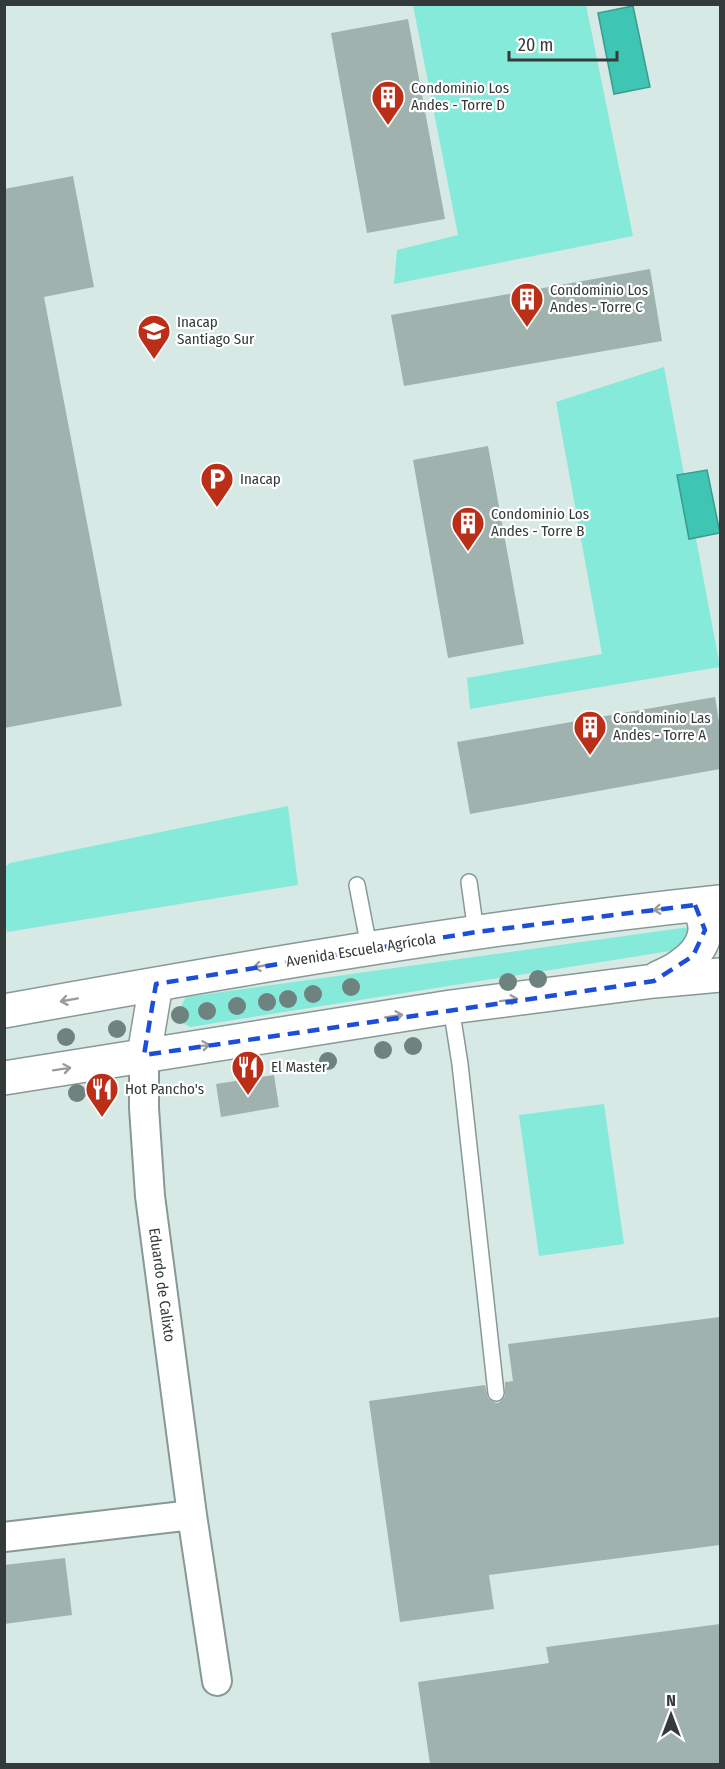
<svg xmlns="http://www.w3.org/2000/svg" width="725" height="1769" viewBox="0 0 725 1769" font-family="'Fira Sans Condensed',sans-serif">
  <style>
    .green { fill: #85ead9 }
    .water { fill: #3fc5b3; stroke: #3b9b8e; stroke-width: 1.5 }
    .building { fill: #a0b2ae }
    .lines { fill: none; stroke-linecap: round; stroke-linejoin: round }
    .service-casing { stroke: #889995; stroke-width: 18 }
    .minor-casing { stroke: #889995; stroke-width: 32 }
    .secondary-casing { stroke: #889995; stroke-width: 36 }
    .service { stroke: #fff; stroke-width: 15 }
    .minor { stroke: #fff; stroke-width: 28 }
    .secondary { stroke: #fff; stroke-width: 33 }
    .tree { fill: #6e837f }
    .oneway { stroke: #999c9c }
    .marked { fill: none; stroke: #1d4ed8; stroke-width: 4.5; stroke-dasharray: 12 8; stroke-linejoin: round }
    .labels { text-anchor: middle; stroke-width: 4.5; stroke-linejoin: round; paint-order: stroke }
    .poi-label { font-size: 15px; fill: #333a39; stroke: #fff; text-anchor: start }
    .street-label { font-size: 15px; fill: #333a39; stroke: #fff }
  </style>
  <rect width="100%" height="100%" fill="#d7e9e5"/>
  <path class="green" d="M413,5H586L633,236L394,284L397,250L458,235Z
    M664,367L720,667L470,709L467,678L602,654L556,402Z
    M288,806L298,885L7,932L4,917V868L10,863Z
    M689,927L692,943L683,949L190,1027L181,1022V1006L186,997Z
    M604,1104L624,1244L539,1256L519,1115Z"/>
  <path class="water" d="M633,6L650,87L614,94L598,13Z
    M707,470L720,533L689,539L677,475Z"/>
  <path class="building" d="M408,19L445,219L367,233L331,33Z
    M73,176L94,287L44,297L122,706L4,728V189Z
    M650,269L662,341L404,386L391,315Z
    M488,446L524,644L448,658L413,460Z
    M715,697L720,727V769L470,814L457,742Z
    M274,1075L279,1107L221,1117L216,1084Z
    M720,1317V1545L489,1575L494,1609L400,1622L369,1401L485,1385L488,1398L493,1402L498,1403L502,1400L505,1396V1382L513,1381L508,1344Z
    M65,1558L72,1615L4,1624V1565Z
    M720,1624V1764H430L418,1682L549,1663L546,1647Z"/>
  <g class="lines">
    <defs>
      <path id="service" d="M469,882L476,932
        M357,885L369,947
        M451,1007L460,1064L496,1393"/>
      <path id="minor" d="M144,1055V1108L150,1196L192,1515L217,1681
        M4,1537L192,1515"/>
      <path id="secondary" d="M658,978C667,974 676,970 683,964C704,949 714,925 695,905
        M4,1011C242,968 480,927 720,902
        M144,1055L156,984
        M4,1078L451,1007L654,981L720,975"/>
    </defs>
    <use href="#service" class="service-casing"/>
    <use href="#minor" class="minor-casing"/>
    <use href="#secondary" class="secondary-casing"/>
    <use href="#service" class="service"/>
    <use href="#minor" class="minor"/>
    <use href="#secondary" class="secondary"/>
  </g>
  <g class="tree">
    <circle cx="538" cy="979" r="9"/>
    <circle cx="508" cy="982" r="9"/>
    <circle cx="351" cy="987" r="9"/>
    <circle cx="313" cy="994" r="9"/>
    <circle cx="288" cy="999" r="9"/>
    <circle cx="267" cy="1002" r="9"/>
    <circle cx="237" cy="1006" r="9"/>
    <circle cx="207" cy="1011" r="9"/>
    <circle cx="180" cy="1015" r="9"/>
    <circle cx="117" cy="1029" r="9"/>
    <circle cx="66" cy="1037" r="9"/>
    <circle cx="413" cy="1046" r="9"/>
    <circle cx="383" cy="1050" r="9"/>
    <circle cx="328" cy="1061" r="9"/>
    <circle cx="77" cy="1093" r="9"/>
  </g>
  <defs><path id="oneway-shaft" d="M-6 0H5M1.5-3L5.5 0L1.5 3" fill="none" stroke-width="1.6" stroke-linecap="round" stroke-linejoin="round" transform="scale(1.5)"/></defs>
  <g class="oneway">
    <use href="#oneway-shaft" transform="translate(662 909) rotate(173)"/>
    <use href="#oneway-shaft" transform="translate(262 966) rotate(170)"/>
    <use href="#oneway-shaft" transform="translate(69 1000) rotate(170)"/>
    <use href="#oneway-shaft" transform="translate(509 1000) rotate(-7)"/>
    <use href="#oneway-shaft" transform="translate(394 1016) rotate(-9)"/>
    <use href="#oneway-shaft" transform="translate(201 1046) rotate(-9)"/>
    <use href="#oneway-shaft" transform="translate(62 1069) rotate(-9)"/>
  </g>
  <path class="marked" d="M695,905L705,930L693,956L654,981L144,1055L156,984L476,932Z"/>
  <defs>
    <symbol id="building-pin" viewBox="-11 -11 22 30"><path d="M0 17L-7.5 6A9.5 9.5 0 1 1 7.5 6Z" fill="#bb2f19" stroke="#fff"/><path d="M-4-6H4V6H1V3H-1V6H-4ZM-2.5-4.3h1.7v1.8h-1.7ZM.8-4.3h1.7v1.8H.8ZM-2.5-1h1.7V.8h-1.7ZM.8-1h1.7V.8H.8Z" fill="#fff"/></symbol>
    <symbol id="university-pin" viewBox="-11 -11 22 30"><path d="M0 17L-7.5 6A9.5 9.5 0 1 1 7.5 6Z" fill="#bb2f19" stroke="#fff"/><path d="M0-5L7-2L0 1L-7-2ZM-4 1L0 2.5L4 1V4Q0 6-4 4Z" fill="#fff"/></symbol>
    <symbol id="parking-pin" viewBox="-11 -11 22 30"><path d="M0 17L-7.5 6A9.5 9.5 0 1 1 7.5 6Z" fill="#bb2f19" stroke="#fff"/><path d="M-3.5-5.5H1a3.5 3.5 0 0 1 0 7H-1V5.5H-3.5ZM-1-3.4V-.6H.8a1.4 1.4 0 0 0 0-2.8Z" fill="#fff"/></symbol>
    <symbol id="restaurant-pin" viewBox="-11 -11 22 30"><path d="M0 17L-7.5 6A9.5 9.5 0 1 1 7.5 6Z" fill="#bb2f19" stroke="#fff"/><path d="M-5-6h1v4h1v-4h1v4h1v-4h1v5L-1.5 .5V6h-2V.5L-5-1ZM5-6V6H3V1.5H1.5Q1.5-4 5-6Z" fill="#fff"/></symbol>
  </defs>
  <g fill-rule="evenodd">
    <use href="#building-pin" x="369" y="78" width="38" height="52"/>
    <use href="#building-pin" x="508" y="280" width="38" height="52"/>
    <use href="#university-pin" x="135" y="312" width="38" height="52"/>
    <use href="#parking-pin" x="198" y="460" width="38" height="52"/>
    <use href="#building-pin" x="449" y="504" width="38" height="52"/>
    <use href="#building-pin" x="571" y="708" width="38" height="52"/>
    <use href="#restaurant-pin" x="229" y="1048" width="38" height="52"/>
    <use href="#restaurant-pin" x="83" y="1070" width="38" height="52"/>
  </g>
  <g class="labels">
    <g class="poi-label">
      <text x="411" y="93">Condominio Los<tspan x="411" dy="17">Andes - Torre D</tspan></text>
      <text x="550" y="295">Condominio Los<tspan x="550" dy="17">Andes - Torre C</tspan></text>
      <text x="177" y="327">Inacap<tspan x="177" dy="17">Santiago Sur</tspan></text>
      <text x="240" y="484">Inacap</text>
      <text x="491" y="519">Condominio Los<tspan x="491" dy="17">Andes - Torre B</tspan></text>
      <text x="613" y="723">Condominio Las<tspan x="613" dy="17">Andes - Torre A</tspan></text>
      <text x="271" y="1072">El Master</text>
      <text x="125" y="1094">Hot Pancho's</text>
    </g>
    <g class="street-label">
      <text transform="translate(361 950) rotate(-9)" y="5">Avenida Escuela Agrícola</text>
      <text transform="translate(162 1285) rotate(82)" y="5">Eduardo de Calixto</text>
    </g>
  </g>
  <rect width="725" height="1769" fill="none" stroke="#333a39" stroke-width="12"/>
  <g transform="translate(671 1715)" stroke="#ffffff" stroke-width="4.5" paint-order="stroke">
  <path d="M0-4.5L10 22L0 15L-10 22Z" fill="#333a39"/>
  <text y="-9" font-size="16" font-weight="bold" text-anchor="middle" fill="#333a39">N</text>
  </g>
  <path d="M509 51v9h108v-9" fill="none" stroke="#333a39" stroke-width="3"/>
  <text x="518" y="51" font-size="18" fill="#333a39" stroke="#ffffff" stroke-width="4.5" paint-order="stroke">20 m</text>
</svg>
